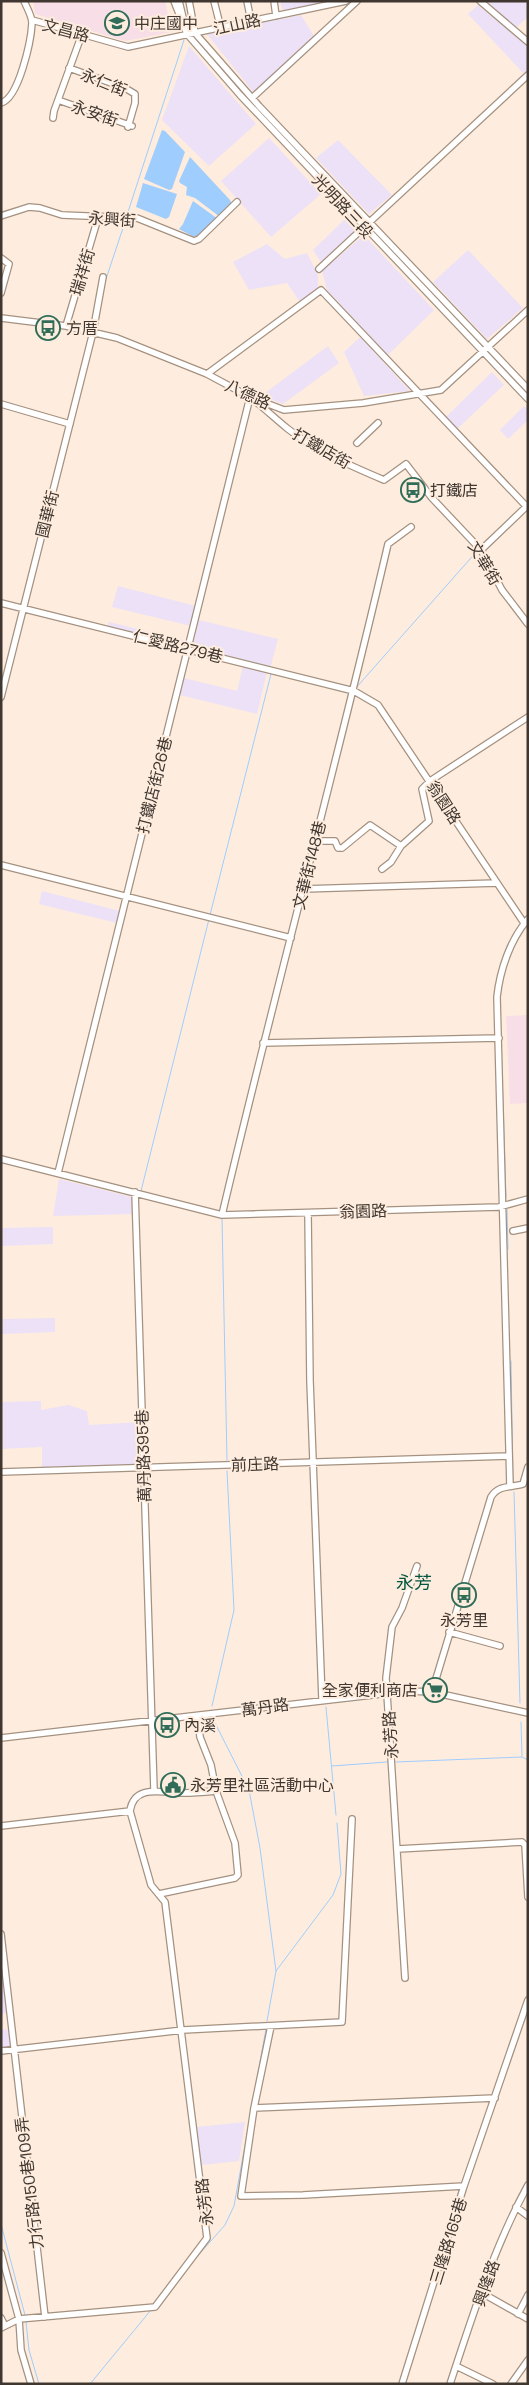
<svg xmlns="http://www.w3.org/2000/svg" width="529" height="2385" viewBox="0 0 529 2385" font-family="'Space Grotesk','Noto Sans TC',sans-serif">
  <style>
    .industrial { fill: #ece1f6 }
    .education { fill: #f8dfe7 }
    .water { fill: #9fcdfd }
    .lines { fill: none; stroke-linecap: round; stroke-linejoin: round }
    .stream { stroke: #9fcdfd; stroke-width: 1 }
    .minor-casing { stroke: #a59180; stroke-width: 8 }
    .minor { stroke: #fff; stroke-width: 5.5 }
    .labels { text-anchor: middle; stroke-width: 4; stroke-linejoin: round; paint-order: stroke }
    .poi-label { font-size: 16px; fill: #403730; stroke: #feedde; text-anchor: start }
    .street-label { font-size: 16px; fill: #403730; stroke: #feedde }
    .neighbourhood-label { font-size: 18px; fill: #025540; stroke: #feedde }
  </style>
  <rect width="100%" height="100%" fill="#feedde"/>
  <path class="industrial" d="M280,1H334L283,12Z
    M486,1H528V17L516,28Z
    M478,5L528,46V70L524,74L468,14Z
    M301,15L314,36L254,93L207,34Z
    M189,46L256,124L209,166L162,120Z
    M269,138L321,194L271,237L221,181Z
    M338,140L392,195L369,214L316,158Z
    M346,218L357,228L322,264L313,250Z
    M364,235L434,310L388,355L327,290L322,271Z
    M267,244L285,259L307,253L318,275V290L300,302L287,283L249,290L233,262Z
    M468,250L523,308L487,339L433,282Z
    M360,337L410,391L364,396L344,352Z
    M328,346L339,363L283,404L261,396Z
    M492,372L504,385L457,429L446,417Z
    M524,406L528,409V420L508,439L500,430Z
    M118,586L196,606L191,626L112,607Z
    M199,620L278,639L270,669L192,650Z
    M109,622L187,641L185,649L107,629Z
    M243,666L267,672L257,714L180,695L184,678L237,691Z
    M42,891L120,911L117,923L39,904Z
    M59,1179L132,1197L135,1214L53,1216Z
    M53,1227V1244L1,1246V1228Z
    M55,1318V1332L1,1334V1319Z
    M41,1401V1410L68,1405L87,1411L89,1425L141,1422L143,1465L42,1467V1447L1,1449V1402Z
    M1,1956L9,2013L1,2014Z
    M11,2029L13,2048L1,2049V2030Z
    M245,2122L239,2161L201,2165L197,2127Z"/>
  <path class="education" d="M33,1H165L172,32L125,41L35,14Z
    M528,1015V1103L510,1104L506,1016Z"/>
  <path class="water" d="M162,130L165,131L185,152L172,189L169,190L144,179Z
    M190,157L230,200L232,204L220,217L195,198L186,195L187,187L180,183L179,181Z
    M143,183L177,194L169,217L166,219L136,207Z
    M193,201L218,219L200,236H192L179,229L183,224Z"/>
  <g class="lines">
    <path class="stream" d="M127,215L184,40
      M106,279L126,219
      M355,689L478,550
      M210,915L271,674
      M501,1040L506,1197
      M141,1191L209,919
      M168,1199L220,1212
      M507,1207L508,1249
      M222,1218L227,1460
      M511,1361L513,1483
      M514,1492L520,1703
      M212,1706L234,1610L227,1471
      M326,1707L336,1815
      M521,1722L522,1756
      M215,1723L249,1790L260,1848L276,1971
      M396,1762L522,1757L528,1760
      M332,1766L387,1762
      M267,2021L276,1971L333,1895L341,1874L337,1823
      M1,2224L25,2315
      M194,2260L225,2225L234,2206L266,2029
      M26,2322L29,2350L39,2384
      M90,2384L151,2310"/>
    <defs>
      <path id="minor" d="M174,1L187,34L240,95L528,399
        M179,1L184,22
        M189,1L195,33L259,106L528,389
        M214,1L219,21
        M247,1L251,21
        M274,1L276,16
        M480,1L528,42
        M32,20L128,47L346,1
        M69,68L125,88L135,94V103L128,127
        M252,98L357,1
        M58,100L132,126
        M1,103C19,98 31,41 32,23C32,16 27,8 24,1
        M53,118L54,111L82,34
        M1,216L29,207L40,208L62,215L137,218L194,241L199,239L237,202
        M1,258L9,264L1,293
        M319,269L528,75
        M1,318L66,326L117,338L207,374L250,397L284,410L363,403L441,390L528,310
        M66,326L98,218
        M207,374L321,290L526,506
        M255,401C266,410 277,420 288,429C316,451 351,466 384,480L406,464L432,498L481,550L502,590L528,624
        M1,404L70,424
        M357,443L378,423
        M481,550L528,505
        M1,603L354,691L378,705L524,923
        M1,697L93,332L103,277
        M315,841H335L338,848H342L370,825L401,846L429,821L422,789L430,781L528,717
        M1,865L291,938
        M382,869L391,862L401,846
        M303,889L497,883
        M263,1043L499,1038
        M1,1159L222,1215L499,1207L528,1199
        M58,1173L250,397
        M135,1192L154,1790
        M308,1213L310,1381L322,1699
        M222,1215C275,990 336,768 388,544L411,527
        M513,1231L528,1228
        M1,1472L509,1456
        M510,1486L497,997C500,970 510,940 528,919
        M449,1632L500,1646
        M432,1692L491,1497C499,1484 511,1488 523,1484L528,1467
        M1,1738L407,1691L432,1692L528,1713
        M1,1826L130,1811
        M398,1849L522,1842L525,1845L528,1897
        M159,1894L235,1878L238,1875L235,1843L216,1791L211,1765L200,1737L198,1716
        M1,1934L45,2317
        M405,1978L386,1678L392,1627L402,1608L417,1566
        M271,2026L254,2108L241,2196L303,2195L464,2186
        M1,2051L183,2030L342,2022L352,1819
        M254,2108L495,2098
        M516,2207L528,2216
        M1,2253L19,2319L21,2350L31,2384
        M482,2293L528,2319
        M518,2314L528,2295
        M1,2318L5,2326L1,2328
        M5,2326L19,2319L155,2307L207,2238L165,1902L151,1885L130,1811C134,1783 164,1793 184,1793C194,1793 205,1792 216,1791
        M456,2366L493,2384
        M402,2384L464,2186L528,2000
        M450,2384C472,2317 494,2247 528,2185
        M511,2384L528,2360"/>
    </defs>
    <use href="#minor" class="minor-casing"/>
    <use href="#minor" class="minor"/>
  </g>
  <defs>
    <symbol id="school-ring" viewBox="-11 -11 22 22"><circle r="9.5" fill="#feedde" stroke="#306c58" stroke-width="1.5"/><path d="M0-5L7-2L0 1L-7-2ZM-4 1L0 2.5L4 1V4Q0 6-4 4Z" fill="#306c58"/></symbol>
    <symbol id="bus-ring" viewBox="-11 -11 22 22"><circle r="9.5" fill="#feedde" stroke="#306c58" stroke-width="1.5"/><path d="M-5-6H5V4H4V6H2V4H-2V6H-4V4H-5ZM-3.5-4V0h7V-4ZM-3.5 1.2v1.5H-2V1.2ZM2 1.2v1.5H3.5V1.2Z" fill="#306c58"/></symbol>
    <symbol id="supermarket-ring" viewBox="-11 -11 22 22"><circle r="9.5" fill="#feedde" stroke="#306c58" stroke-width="1.5"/><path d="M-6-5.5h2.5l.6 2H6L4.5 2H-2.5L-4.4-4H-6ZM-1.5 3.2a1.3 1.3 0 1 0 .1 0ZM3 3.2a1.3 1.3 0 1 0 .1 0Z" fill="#306c58"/></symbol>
    <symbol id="civic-ring" viewBox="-11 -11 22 22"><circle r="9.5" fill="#feedde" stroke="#306c58" stroke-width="1.5"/><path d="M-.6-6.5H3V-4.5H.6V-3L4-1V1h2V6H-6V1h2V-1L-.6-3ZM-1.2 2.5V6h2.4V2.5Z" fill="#306c58"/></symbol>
  </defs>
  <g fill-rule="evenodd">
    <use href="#school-ring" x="103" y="9" width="28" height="28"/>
    <use href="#bus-ring" x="34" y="314" width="28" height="28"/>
    <use href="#bus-ring" x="399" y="476" width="28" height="28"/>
    <use href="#bus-ring" x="450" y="1581" width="28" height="28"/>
    <use href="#supermarket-ring" x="421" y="1676" width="28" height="28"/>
    <use href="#bus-ring" x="153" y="1711" width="28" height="28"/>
    <use href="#civic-ring" x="159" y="1771" width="28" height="28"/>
  </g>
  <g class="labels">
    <g class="poi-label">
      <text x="134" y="29">中庄國中</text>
      <text x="66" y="334">方厝</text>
      <text x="430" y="496">打鐵店</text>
      <text x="464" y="1626" text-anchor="middle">永芳里</text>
      <text x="418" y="1696" text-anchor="end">全家便利商店</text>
      <text x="184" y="1731">內溪</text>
      <text x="190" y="1791">永芳里社區活動中心</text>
    </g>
    <g class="street-label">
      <text transform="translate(237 24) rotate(-12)" y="6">江山路</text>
      <text transform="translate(66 30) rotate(15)" y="6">文昌路</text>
      <text transform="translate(104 82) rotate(22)" y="6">永仁街</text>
      <text transform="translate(95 113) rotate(19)" y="6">永安街</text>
      <text transform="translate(343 206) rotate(47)" y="6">光明路三段</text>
      <text transform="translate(112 219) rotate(4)" y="6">永興街</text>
      <text transform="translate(82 272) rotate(-73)" y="6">瑞祥街</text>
      <text transform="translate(248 394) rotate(25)" y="6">八德路</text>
      <text transform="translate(322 448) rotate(30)" y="6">打鐵店街</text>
      <text transform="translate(47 514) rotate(-76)" y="6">國華街</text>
      <text transform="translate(485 563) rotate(59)" y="6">文華街</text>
      <text transform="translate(178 646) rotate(14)" y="6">仁愛路279巷</text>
      <text transform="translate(154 785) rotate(-76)" y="6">打鐵店街26巷</text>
      <text transform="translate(444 802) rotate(57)" y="6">翁園路</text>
      <text transform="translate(309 865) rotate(-76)" y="6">文華街148巷</text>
      <text transform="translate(363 1211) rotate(-2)" y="6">翁園路</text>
      <text transform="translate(143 1456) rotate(-92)" y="6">萬丹路395巷</text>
      <text transform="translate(255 1464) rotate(-2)" y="6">前庄路</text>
      <text transform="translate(265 1707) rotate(-8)" y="6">萬丹路</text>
      <text transform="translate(390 1735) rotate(-94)" y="6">永芳路</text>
      <text transform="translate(29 2183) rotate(-97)" y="6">力行路150巷109弄</text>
      <text transform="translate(204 2202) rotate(-97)" y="6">永芳路</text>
      <text transform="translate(448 2241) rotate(-73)" y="6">三隆路165巷</text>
      <text transform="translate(486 2283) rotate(-70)" y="6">興隆路</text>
    </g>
    <g class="neighbourhood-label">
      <text x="414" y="1589">永芳</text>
    </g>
  </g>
  <rect width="529" height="2385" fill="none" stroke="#403730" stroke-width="5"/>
</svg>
